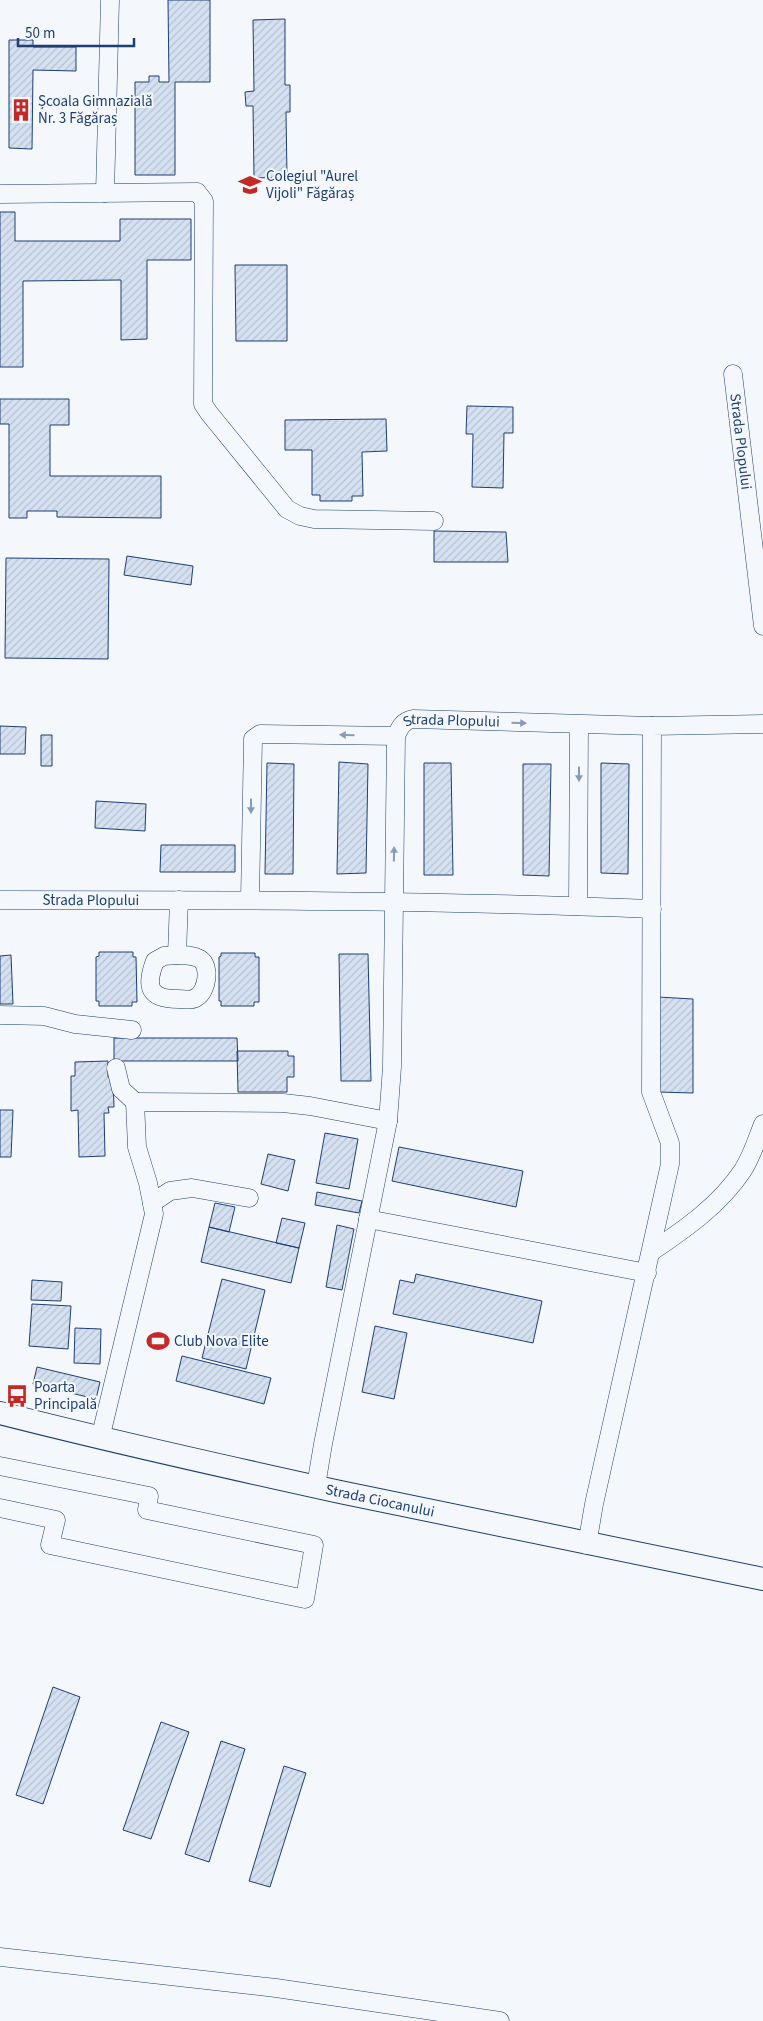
<svg xmlns="http://www.w3.org/2000/svg" width="763" height="2021" viewBox="0 0 763 2021" font-family="'Source Sans 3',sans-serif">
  <style>
    .building { fill: url(#building-hatch); stroke: #1d3f73 }
    .lines { fill: none; stroke-linecap: round; stroke-linejoin: round }
    .minor-casing { stroke: #1d3f73; stroke-width: 19 }
    .major-casing { stroke: #1d3f73; stroke-width: 24 }
    .minor { stroke: #f4f7fb; stroke-width: 18 }
    .major { stroke: #f4f7fb; stroke-width: 22 }
    .oneway { fill: #889bb7 }
    .labels { text-anchor: middle; stroke-width: 4; stroke-linejoin: round; paint-order: stroke }
    .poi-label { font-size: 15px; fill: #1d3f73; stroke: #f4f7fb; text-anchor: start }
    .street-label { font-size: 15px; fill: #1d3f73; stroke: #f4f7fb }
  </style>
  <defs>
    <pattern id="building-hatch" width="6" height="6" patternUnits="userSpaceOnUse" patternTransform="scale(1.25)"><rect width="6" height="6" fill="#d5e0f0"/><path d="M-1 1l2-2M0 6l6-6M5 7l2-2" fill="none" stroke="#b6c1d1"/></pattern>
  </defs>
  <rect width="100%" height="100%" fill="#f4f7fb"/>
  <path class="building" d="M168,0H210V82H175V175H135V82H149V76H159V82H169Z
    M285,19V85H290V112H286L287,177L254,178L253,106H246L245,92L254,91L253,20Z
    M9,40H33V47H76V71L33,70L32,149L9,148Z
    M0,212H15V241H120V219H191V260H147V339L121,340V280L23,281V367H0Z
    M235,265H287V341H236Z
    M0,399H69V425H50V476H161V518L57,517V511H27V518H9V424H0Z
    M467,406L513,407V433H504L503,488L472,487L473,434H466Z
    M386,419L387,451L362,452L363,496H352V501H320V495H312V450H285V420Z
    M434,531L506,532L508,562H434Z
    M127,556L193,566L191,585L124,575Z
    M6,558L109,559L108,659L5,658Z
    M0,726L26,727L25,754H0Z
    M41,735H52V766H41Z
    M339,762L368,764L366,873L337,874Z
    M267,763L294,764L293,874H265Z
    M424,763H451L453,875H424Z
    M601,763L629,764L628,874L601,873Z
    M523,764H551L549,876L523,875Z
    M96,801L146,804L145,831L95,828Z
    M161,845H235V872H160Z
    M99,952H133V957H136L137,1002H132V1006H99V1001H96V957L99,956Z
    M221,953H255V957H259V1002H254V1006H221V1001H219V957L221,956Z
    M339,954H368L371,1081H341Z
    M11,955L13,1004H0V956Z
    M658,997L693,999V1093L658,1092Z
    M114,1038H237L238,1061H114Z
    M237,1051H288V1056H294V1077H287V1092H238Z
    M108,1061V1077H113L114,1107H108L109,1113H104L105,1156L79,1157L78,1110L71,1111V1076H75V1062Z
    M0,1110H13L11,1157H0Z
    M325,1133L358,1139L349,1189L316,1183Z
    M399,1147L523,1171L516,1207L392,1181Z
    M268,1154L295,1160L288,1191L261,1184Z
    M317,1192L362,1201L359,1213L315,1205Z
    M215,1203L235,1207L229,1232L209,1227Z
    M282,1218L305,1223L299,1248L276,1243Z
    M337,1225L354,1229L342,1290L326,1287Z
    M209,1227L299,1248L291,1283L201,1262Z
    M416,1274L542,1301L533,1343L393,1314L400,1280L414,1283Z
    M222,1279L265,1290L246,1369L202,1358Z
    M32,1280L62,1282L61,1301L31,1300Z
    M32,1304L71,1306L68,1349L29,1346Z
    M375,1326L407,1333L394,1399L362,1392Z
    M75,1328L101,1329L100,1364L74,1363Z
    M182,1356L271,1378L264,1404L176,1381Z
    M37,1367L100,1382L96,1399L33,1384Z
    M53,1687L80,1697L43,1804L16,1795Z
    M161,1722L189,1732L151,1839L123,1830Z
    M221,1741L245,1749L209,1862L185,1854Z
    M284,1766L306,1773L270,1887L249,1881Z"/>
  <g class="lines">
    <defs>
      <g id="minor">
        <path d="M105,193L110,0"/>
        <path d="M0,194L197,192L204,201L203,404L209,413L287,509L300,516L314,519L434,521"/>
        <path id="s1" d="M733,374L763,626"/>
        <path id="s2" d="M0,900C217,900 435,900 652,909"/>
        <path d="M250,900L253,739L260,734L396,736"/>
        <path d="M578,906L579,725"/>
        <path d="M177,955C185,955 193,955 200,959C211,966 207,991 197,997C192,1001 184,999 178,999C149,999 145,987 155,961L164,956Z"/>
        <path d="M177,955L179,900"/>
        <path d="M0,1015L44,1016L75,1024L132,1030"/>
        <path d="M116,1068L121,1089L135,1102"/>
        <path d="M152,1203L170,1191L192,1188L249,1198"/>
        <path d="M368,1219L647,1273"/>
        <path d="M651,1252C685,1229 720,1205 743,1170C752,1156 757,1139 763,1124"/>
        <path d="M100,1439L154,1214L148,1183L137,1147L135,1102L283,1103L310,1106L388,1121"/>
        <path d="M0,1466L149,1496L147,1510L314,1545L305,1599L50,1545L56,1520L0,1508"/>
        <path id="s3" d="M316,1486L323,1444L388,1121L392,1067L396,736C400,727 403,721 413,719L652,726"/>
        <path d="M587,1545L594,1504L670,1164V1143L651,1092L652,726L763,724"/>
        <path d="M0,1957L276,1988L500,2021"/>
      </g>
      <g id="major">
        <path id="s4" d="M0,1413C113,1442 226,1467 340,1492C481,1522 622,1551 763,1579"/>
      </g>
    </defs>
    <use href="#minor" class="minor-casing"/>
    <use href="#major" class="major-casing"/>
    <use href="#minor" class="minor"/>
    <use href="#major" class="major"/>
  </g>
  <defs><path id="oneway-solid" d="M-6-.8H1V-3.2L6.5 0L1 3.2V.8H-6Z" transform="scale(1.25)"/></defs>
  <g class="oneway">
    <use href="#oneway-solid" transform="translate(519 723) rotate(2)"/>
    <use href="#oneway-solid" transform="translate(347 735) rotate(-179)"/>
    <use href="#oneway-solid" transform="translate(579 774) rotate(90)"/>
    <use href="#oneway-solid" transform="translate(251 806) rotate(90)"/>
    <use href="#oneway-solid" transform="translate(394 854) rotate(-89)"/>
  </g>
  <defs>
    <symbol id="building-bare" viewBox="-9 -9 18 18"><path d="M-4-6H4V6H1V3H-1V6H-4ZM-2.5-4.3h1.7v1.8h-1.7ZM.8-4.3h1.7v1.8H.8ZM-2.5-1h1.7V.8h-1.7ZM.8-1h1.7V.8H.8Z" fill="#c62828" stroke="#f4f7fb" stroke-width="2.5" paint-order="stroke"/></symbol>
    <symbol id="school-bare" viewBox="-9 -9 18 18"><path d="M0-5L7-2L0 1L-7-2ZM-4 1L0 2.5L4 1V4Q0 6-4 4Z" fill="#c62828" stroke="#f4f7fb" stroke-width="2.5" paint-order="stroke"/></symbol>
    <symbol id="stadium-bare" viewBox="-9 -9 18 18"><path d="M0-5a6.5 5 0 1 0 0 10a6.5 5 0 1 0 0-10ZM-3.5-1.8h7v3.6h-7Z" fill="#c62828" stroke="#f4f7fb" stroke-width="2.5" paint-order="stroke"/></symbol>
    <symbol id="bus-bare" viewBox="-9 -9 18 18"><path d="M-5-6H5V4H4V6H2V4H-2V6H-4V4H-5ZM-3.5-4V0h7V-4ZM-3.5 1.2v1.5H-2V1.2ZM2 1.2v1.5H3.5V1.2Z" fill="#c62828" stroke="#f4f7fb" stroke-width="2.5" paint-order="stroke"/></symbol>
  </defs>
  <g fill-rule="evenodd">
    <use href="#building-bare" x="5" y="94" width="32" height="32"/>
    <use href="#school-bare" x="234" y="169" width="32" height="32"/>
    <use href="#stadium-bare" x="142" y="1325" width="32" height="32"/>
    <use href="#bus-bare" x="1" y="1380" width="32" height="32"/>
  </g>
  <g class="labels">
    <g class="poi-label">
      <text x="38" y="106">Școala Gimnazială<tspan x="38" dy="17">Nr. 3 Făgăraș</tspan></text>
      <text x="266" y="181">Colegiul "Aurel<tspan x="266" dy="17">Vijoli" Făgăraș</tspan></text>
      <text x="174" y="1346">Club Nova Elite</text>
      <text x="34" y="1392">Poarta<tspan x="34" dy="17">Principală</tspan></text>
    </g>
    <g class="street-label">
      <text dy="5" stroke="none"><textPath href="#s1" startOffset="68">Strada Plopului</textPath></text>
      <text dy="5" stroke="none"><textPath href="#s3" startOffset="821">Strada Plopului</textPath></text>
      <text dy="5" stroke="none"><textPath href="#s2" startOffset="91">Strada Plopului</textPath></text>
      <text dy="5" stroke="none"><textPath href="#s4" startOffset="390">Strada Ciocanului</textPath></text>
    </g>
  </g>
  <path d="M18 38v8h116v-8" fill="none" stroke="#1d3f73" stroke-width="2.5"/>
  <text x="25" y="38" font-size="15" fill="#1d3f73" stroke="#f4f7fb" stroke-width="4" paint-order="stroke">50 m</text>
</svg>
